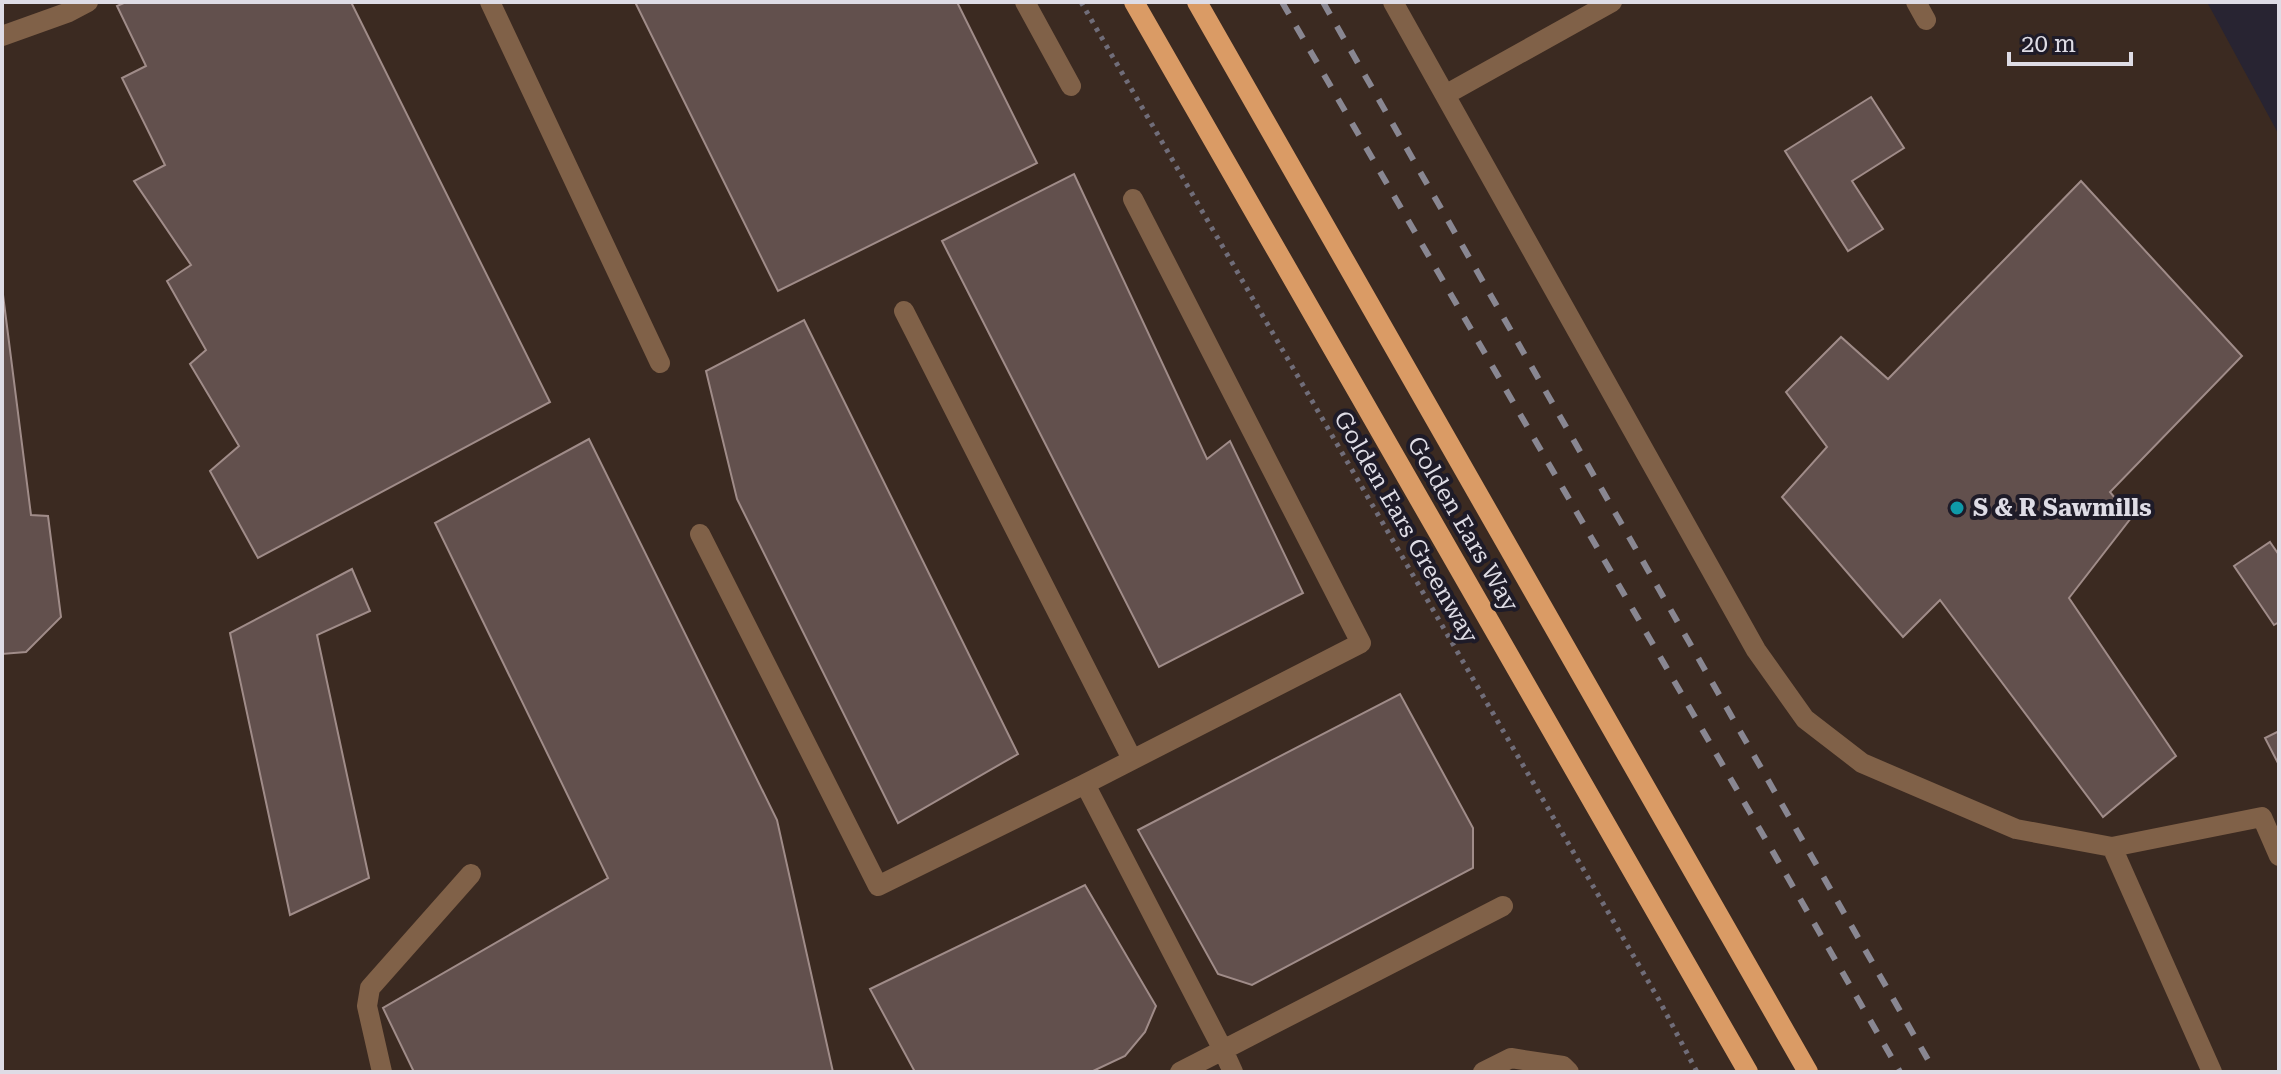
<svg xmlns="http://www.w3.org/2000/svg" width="2281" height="1074" viewBox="0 0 2281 1074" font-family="'Roboto Serif',serif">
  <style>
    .industrial { fill: #3b2a21 }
    .building { fill: #62504d; stroke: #a08c89; stroke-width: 2 }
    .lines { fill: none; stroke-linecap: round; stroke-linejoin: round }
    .path { stroke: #706d79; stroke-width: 5; stroke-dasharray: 4 6; stroke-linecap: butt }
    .minor { stroke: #806148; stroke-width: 20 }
    .major { stroke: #da9b65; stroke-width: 20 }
    .rail { stroke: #898792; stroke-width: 6; stroke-dasharray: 14 14; stroke-linecap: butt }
    .culture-dot { fill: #0f9aa8; stroke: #1e1b28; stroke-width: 3 }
    .labels { text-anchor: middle; stroke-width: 8; stroke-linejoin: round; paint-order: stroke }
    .poi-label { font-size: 24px; font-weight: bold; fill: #dedce5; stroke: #1e1b28; text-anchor: start }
    .street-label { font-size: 24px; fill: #dedce5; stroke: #1e1b28 }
  </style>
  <rect width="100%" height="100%" fill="#282432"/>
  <path class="industrial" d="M2,2H2207L2279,135V1072H2Z"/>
  <path class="building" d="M126,2H351L550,402L258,558L210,471L239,446L190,364L206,350L167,281L191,265L134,181L165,165L122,78L146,66L117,6Z
    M635,2H957L1037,163L778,291Z
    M1871,97L1904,148L1852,181L1883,229L1848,251L1785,151Z
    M1074,174L1207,459L1230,441L1303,593L1159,667L942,241Z
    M2081,181L2242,356L2110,492L2131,518L2069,598L2176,756L2103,817L1940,600L1903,637L1782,497L1827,447L1786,392L1841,337L1888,379Z
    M2,287L31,515L48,516L61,617L26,652L2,654Z
    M804,320L1018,754L898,823L737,499L706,371Z
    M589,439L777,820L833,1072H414L383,1008L608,878L435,523Z
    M2270,542L2279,555V622L2274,625L2234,566Z
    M352,569L370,611L317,635L369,878L290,915L230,633Z
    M1400,694L1473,828V868L1252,985L1218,974L1138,830Z
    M2279,731V765L2265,738Z
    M1085,885L1156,1006L1145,1032L1125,1056L1091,1072H915L870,989Z"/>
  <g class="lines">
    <path class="path" d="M1081,2L1659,1000L1697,1072"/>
    <path class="minor" d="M490,2L660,363
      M1025,2L1071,86
      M1393,2L1445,95
      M1612,2L1445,95L1756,650L1805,719L1862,763L2016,829L2112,847
      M1916,2L1926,20
      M2,36L69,12L88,2
      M1133,199L1361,643L1085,784L1223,1050L1180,1072
      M904,311L1132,759
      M700,534L878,886L1085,784
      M382,1072L367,1006L370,988L471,874
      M1233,1072L1223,1050L1503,906
      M1483,1072L1511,1058L1563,1066L1569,1072
      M2212,1072L2112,847L2262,817L2279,856"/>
    <path class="major" d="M1134,2L1748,1072
      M1197,2L1808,1072"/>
    <path class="rail" d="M1282,2L1900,1072
      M1323,2L1935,1072"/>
  </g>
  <circle class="culture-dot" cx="1957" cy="508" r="8"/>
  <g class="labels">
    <g class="poi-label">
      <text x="1973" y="516">S &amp; R Sawmills</text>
    </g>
    <g class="street-label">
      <text transform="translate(1463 524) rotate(60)" y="8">Golden Ears Way</text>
      <text transform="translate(1406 527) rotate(60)" y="8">Golden Ears Greenway</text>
    </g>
  </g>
  <rect width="2281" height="1074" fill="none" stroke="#dedce5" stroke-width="8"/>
  <path d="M2009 52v12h122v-12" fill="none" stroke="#dedce5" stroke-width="4"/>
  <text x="2021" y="52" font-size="24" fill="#dedce5" stroke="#1e1b28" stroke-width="6" paint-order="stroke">20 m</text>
</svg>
